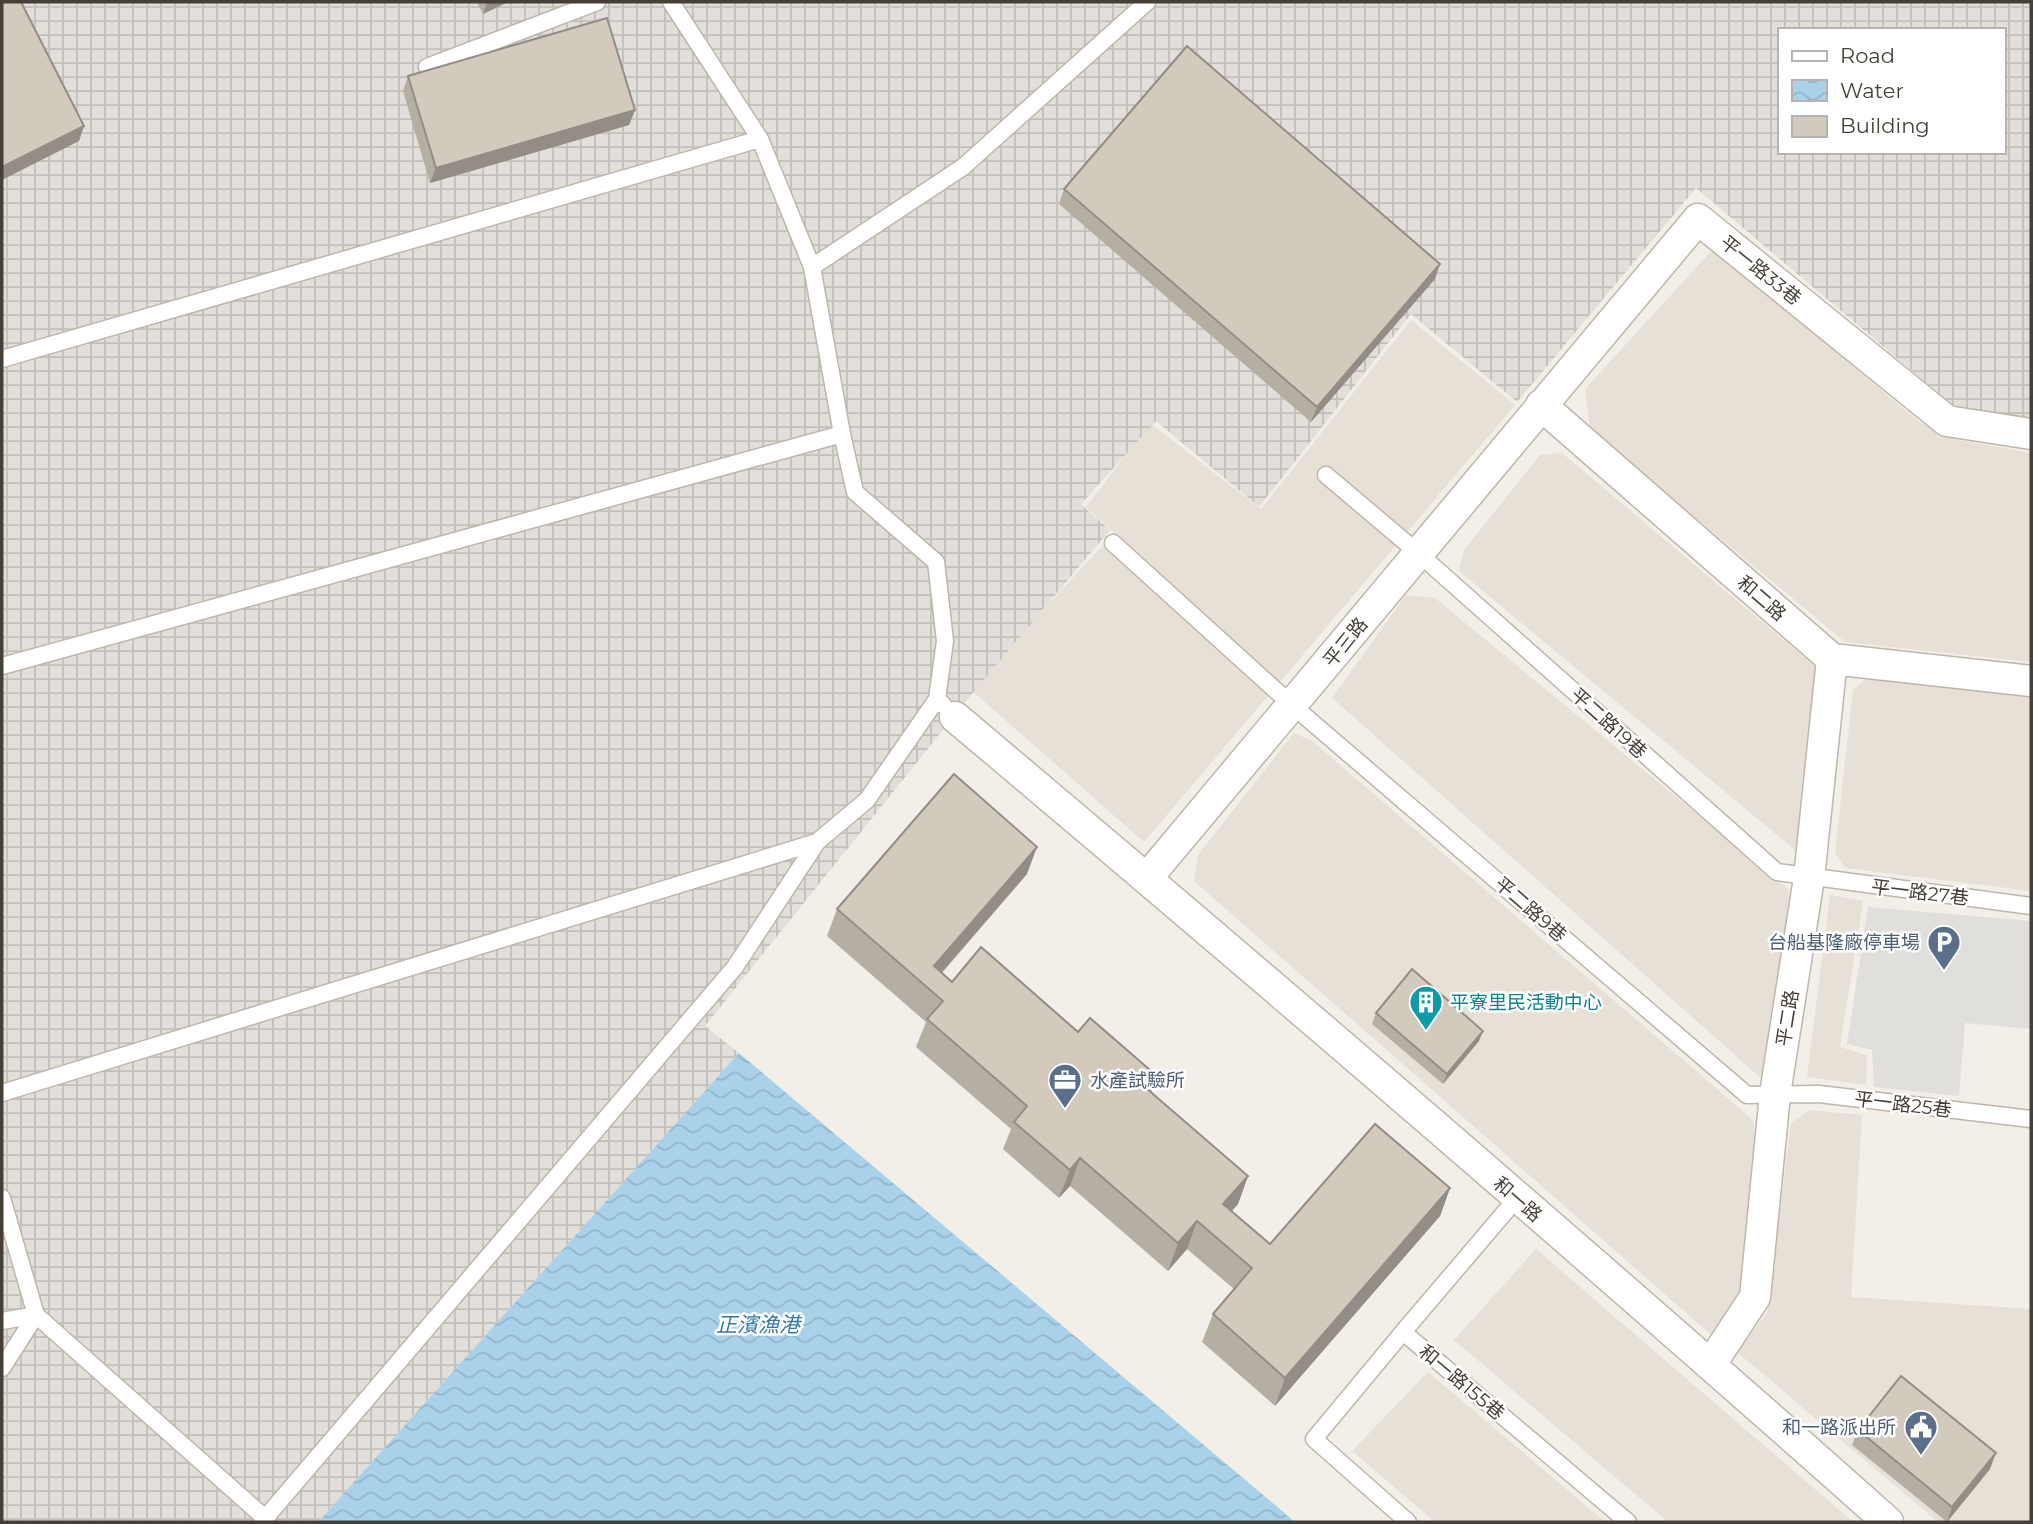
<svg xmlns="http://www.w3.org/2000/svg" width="2033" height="1524" viewBox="0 0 2033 1524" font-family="Montserrat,'Noto Sans TC',sans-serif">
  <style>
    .residential { fill: #e6e0d6 }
    .industrial { fill: url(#industrial-grid); fill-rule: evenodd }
    .parking { fill: #e1dfdc }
    .water { fill: url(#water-waves) }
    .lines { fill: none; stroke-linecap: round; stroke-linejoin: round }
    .lane-casing { stroke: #bdb6ab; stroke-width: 19 }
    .street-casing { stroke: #bdb6ab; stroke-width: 33 }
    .lane { stroke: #fff; stroke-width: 16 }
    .street { stroke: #fff; stroke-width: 30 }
    .wall { fill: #b5aea3 }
    .shaded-wall { fill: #948d85 }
    .building { fill: #d3cabe; stroke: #948d85; stroke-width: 2 }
    .labels { text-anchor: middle; stroke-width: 5; stroke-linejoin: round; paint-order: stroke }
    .street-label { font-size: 19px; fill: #453f37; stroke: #fff }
    .service-label { font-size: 19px; fill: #4e5e75; stroke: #fff; text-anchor: end }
    .culture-label { font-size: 19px; fill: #0d838f; stroke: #fff; text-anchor: start }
    .water-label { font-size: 21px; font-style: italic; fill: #3778a1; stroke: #fff }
  </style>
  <defs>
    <pattern id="industrial-grid" width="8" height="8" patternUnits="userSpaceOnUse" patternTransform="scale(1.75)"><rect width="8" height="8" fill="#e2ded9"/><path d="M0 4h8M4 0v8" fill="none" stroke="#c3c0bb"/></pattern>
    <pattern id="water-waves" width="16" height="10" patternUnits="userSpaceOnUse" patternTransform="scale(1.75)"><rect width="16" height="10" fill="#a9d2ea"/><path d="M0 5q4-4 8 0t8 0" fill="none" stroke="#93b5c9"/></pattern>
  </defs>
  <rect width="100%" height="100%" fill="#f2efe8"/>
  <path class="residential" d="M1713,249L1919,422L1958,440L2031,453V662L1845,642L1590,430L1585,389Z
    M1411,320L1515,405L1144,842L970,689L1114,533L1086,507L1150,423L1261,509Z
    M1562,453L1825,675L1795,850L1459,571L1464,550L1540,455Z
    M1406,595L1435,598L1789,890L1772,1073L1762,1079L1332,698Z
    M1867,678L2031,696V891L1846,868L1835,853L1853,690Z
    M1294,733L1312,741L1752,1119L1761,1152L1740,1291L1716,1339L1194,881L1198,855Z
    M1830,895L1863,901L1840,1047L1867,1055L1866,1085L1807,1077Z
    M1810,1110L1862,1115L1851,1297L2031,1309V1522H1938L1737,1352L1767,1313L1791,1123Z
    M1536,1249L1853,1522H1668L1454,1340Z
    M1428,1372L1605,1522H1435L1352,1451Z"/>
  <path class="industrial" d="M2,2H2031V421L1957,409L1696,188L1517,402L1411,314L1259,507L1156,421L1081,504L1110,530L971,695L705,1026L739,1053L318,1522H2ZM1779,30H2003V152H1779Z"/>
  <path class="parking" d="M1868,907L2031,921V1029L1965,1023L1959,1096L1874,1087L1872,1050L1847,1044Z"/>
  <path class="water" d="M739,1053L1243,1478L1295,1522H318Z"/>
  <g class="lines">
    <defs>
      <path id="lane" d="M671,2L760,139L812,267L842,434L855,492L936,562L945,641L937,699L943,705
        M427,67L597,2
        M812,267L963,167L1147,2
        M2,359L760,139
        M1326,475L1417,552L1777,872L2031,906
        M1113,543L1293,706L1747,1095L1819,1094L2031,1119
        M2,666L842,434
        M2,1093L817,842L867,800L937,699
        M2,1198L36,1315L265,1518
        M2,1321L36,1315
        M1403,1332L1517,1198
        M2,1368L36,1315
        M262,1522L735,967L817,842
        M1408,1522L1314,1439L1403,1332L1628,1522"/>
      <path id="street" d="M1541,405L1832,659L2031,681
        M955,717C1269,981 1581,1249 1888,1522
        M1147,878L1698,219L1947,421L2031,434
        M1711,1364L1755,1297L1775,1094L1809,878L1832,659"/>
    </defs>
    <use href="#lane" class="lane-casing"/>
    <use href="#street" class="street-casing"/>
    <use href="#lane" class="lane"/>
    <use href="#street" class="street"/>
  </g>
  <path class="wall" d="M477,2H508L483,14Z
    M408,76L635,110L629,125L430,183L403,91Z
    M1064,189L1435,279L1311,422L1059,204Z
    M1027,874L942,973L952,982L1078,1032L1157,1076L1151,1092L1248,1176L1238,1204L1232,1211L1270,1244L1450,1188L1440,1216L1275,1406L1202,1342L1213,1314L1234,1289L1187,1249L1168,1271L1070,1186L1059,1198L1003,1149L1011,1129L916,1047L926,1022L827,936L837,909Z
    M1376,1013L1479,1041L1443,1084L1372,1024Z
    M1858,1430L1990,1469L1947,1522L1852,1445Z"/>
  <path class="shaded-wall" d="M487,2H508L483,14Z
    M635,110L629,125L430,183L436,168Z
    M84,126L79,141L2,180V167Z
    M1440,264L1435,279L1311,422L1317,407Z
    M1037,847L1027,874L928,988L934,966Z
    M1483,1031L1479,1041L1443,1084L1447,1074Z
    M1157,1076L1147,1104L1146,1088Z
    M1080,1158L1070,1186L1059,1198L1070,1170Z
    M1248,1176L1238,1204L1213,1232L1223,1204Z
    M1450,1188L1440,1216L1275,1406L1285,1378Z
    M1197,1221L1187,1249L1168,1271L1178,1243Z
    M1996,1453L1990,1469L1947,1522L1952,1507Z"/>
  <path class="building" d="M2,2H21L84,126L2,167Z
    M607,18L635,110L436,168L408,76Z
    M1187,46L1440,264L1317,407L1064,189Z
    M954,774L1037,847L934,966L952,982L981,947L1078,1032L1090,1018L1157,1076L1146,1088L1248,1176L1223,1204L1270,1244L1375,1124L1450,1188L1285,1378L1213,1314L1252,1268L1197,1221L1178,1243L1080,1158L1070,1170L1014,1122L1027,1106L927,1019L943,1001L837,909Z
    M1412,969L1483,1031L1447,1074L1376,1013Z
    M1901,1376L1996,1453L1952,1507L1858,1430Z"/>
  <defs>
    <symbol id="parking-pin" viewBox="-11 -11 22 30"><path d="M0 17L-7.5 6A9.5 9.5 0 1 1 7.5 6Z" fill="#5c6f8a" stroke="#fff"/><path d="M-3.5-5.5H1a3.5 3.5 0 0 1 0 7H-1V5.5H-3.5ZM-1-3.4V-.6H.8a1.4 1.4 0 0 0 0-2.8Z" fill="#fff"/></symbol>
    <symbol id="building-pin" viewBox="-11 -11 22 30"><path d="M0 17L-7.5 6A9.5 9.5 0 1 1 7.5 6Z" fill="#0f9aa8" stroke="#fff"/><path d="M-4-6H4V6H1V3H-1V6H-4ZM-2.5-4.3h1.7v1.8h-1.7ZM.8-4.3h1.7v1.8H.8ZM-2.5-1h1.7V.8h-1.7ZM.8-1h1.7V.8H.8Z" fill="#fff"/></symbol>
    <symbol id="office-pin" viewBox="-11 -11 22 30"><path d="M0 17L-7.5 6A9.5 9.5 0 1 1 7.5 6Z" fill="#5c6f8a" stroke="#fff"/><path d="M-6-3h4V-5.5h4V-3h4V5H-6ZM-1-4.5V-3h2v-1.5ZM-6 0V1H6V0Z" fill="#fff"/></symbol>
    <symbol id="civic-pin" viewBox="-11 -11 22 30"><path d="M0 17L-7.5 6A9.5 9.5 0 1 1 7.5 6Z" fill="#5c6f8a" stroke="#fff"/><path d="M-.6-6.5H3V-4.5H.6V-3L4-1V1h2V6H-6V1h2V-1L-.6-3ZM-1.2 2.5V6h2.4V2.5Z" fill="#fff"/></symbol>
  </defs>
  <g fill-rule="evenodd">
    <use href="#parking-pin" x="1925" y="923" width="38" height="52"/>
    <use href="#building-pin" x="1407" y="983" width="38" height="52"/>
    <use href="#office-pin" x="1046" y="1061" width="38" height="52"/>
    <use href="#civic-pin" x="1902" y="1408" width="38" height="52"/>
  </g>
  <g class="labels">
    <g class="street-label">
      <text transform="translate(1761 270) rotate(39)" y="7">平一路33巷</text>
      <text transform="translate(1762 598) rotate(41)" y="7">和二路</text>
      <text transform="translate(1345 642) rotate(-51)" y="7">平三路</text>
      <text transform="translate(1609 723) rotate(42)" y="7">平二路19巷</text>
      <text transform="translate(1920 892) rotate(7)" y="7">平一路27巷</text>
      <text transform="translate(1531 909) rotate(41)" y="7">平二路9巷</text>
      <text transform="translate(1787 1018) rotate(-81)" y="7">平二路</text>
      <text transform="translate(1903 1104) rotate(7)" y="7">平一路25巷</text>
      <text transform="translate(1518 1199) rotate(41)" y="7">和一路</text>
      <text transform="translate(1462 1382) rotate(40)" y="7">和一路155巷</text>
    </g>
    <g class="service-label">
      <text x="1920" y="949">台船基隆廠停車場</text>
      <text x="1090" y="1087" text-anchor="start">水產試驗所</text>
      <text x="1896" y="1434">和一路派出所</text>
    </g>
    <g class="culture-label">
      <text x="1450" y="1009">平寮里民活動中心</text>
    </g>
    <g class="water-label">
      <text x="758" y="1332">正濱漁港</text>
    </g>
  </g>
  <rect width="2033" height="1524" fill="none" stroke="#453f37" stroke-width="7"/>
  <rect x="1778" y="28" width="228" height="126" fill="#ffffff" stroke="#b5b2af" stroke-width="2"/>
  <rect x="1792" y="51" width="35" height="10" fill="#ffffff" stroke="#b5b2af" stroke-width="2"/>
  <text x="1840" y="63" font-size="21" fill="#453f37">Road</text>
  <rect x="1792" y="80" width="35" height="21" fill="url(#water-waves)" stroke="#b5b2af" stroke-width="2"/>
  <text x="1840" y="98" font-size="21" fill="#453f37">Water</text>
  <rect x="1792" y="116" width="35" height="21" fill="#d3cabe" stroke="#b5b2af" stroke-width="2"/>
  <text x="1840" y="133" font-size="21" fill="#453f37">Building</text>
</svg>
